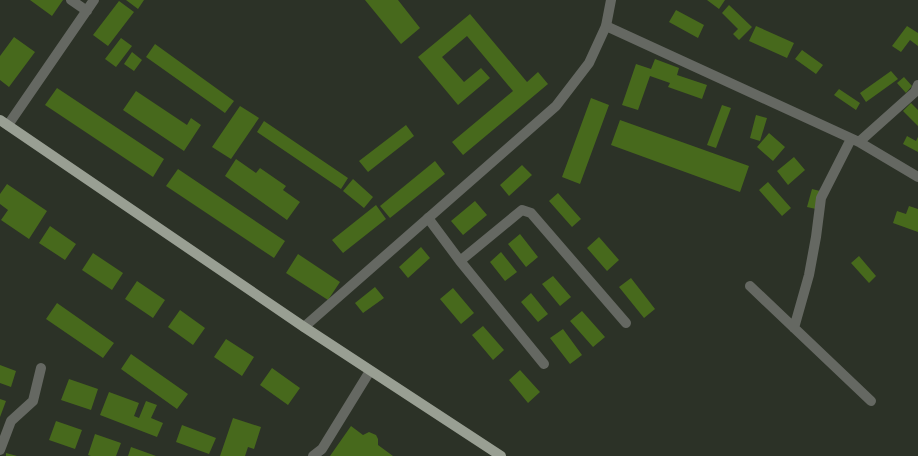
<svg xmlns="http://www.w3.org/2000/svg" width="918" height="456" viewBox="0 0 918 456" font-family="'Archivo Narrow',sans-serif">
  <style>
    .building { fill: #47691c }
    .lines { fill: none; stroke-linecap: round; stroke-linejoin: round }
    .minor { stroke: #656862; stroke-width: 10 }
    .tertiary { stroke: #656862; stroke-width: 10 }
    .primary { stroke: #999f93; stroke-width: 10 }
  </style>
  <rect width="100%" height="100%" fill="#2c3227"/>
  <path class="building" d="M30,0H63L52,16Z
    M126,0H144L138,9Z
    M365,0H398L420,28L401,44Z
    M707,0H725L719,9Z
    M119,1L134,12L108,46L93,35Z
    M729,5L752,27L739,40L733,34L738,29L722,13Z
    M676,10L704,25L698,38L669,22Z
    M470,14L527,82L538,72L548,84L463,155L452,142L513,91L467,36L442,57L464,82L481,68L490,78L458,105L418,57Z
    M756,26L794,43L787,58L749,41Z
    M907,26L918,33V46L910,40L901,52L892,46Z
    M14,37L35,52L9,87L0,80V56Z
    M121,38L132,46L116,67L105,59Z
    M155,44L234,101L225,113L146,57Z
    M802,50L823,65L816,74L795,59Z
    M132,52L142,60L134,71L124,64Z
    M655,59L679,68L677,75L707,85L702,99L668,87L670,83L650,76L638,110L622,105L636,64L651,69Z
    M891,71L898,79L866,102L860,93Z
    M904,77L912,86L906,93L897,83Z
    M57,88L164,159L153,177L45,105Z
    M839,89L860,103L856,110L834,95Z
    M136,91L187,125L191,118L201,125L184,151L123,110Z
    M591,98L609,105L580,184L562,177Z
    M911,103L918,110V126L903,111Z
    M722,105L731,108L716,148L707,145Z
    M240,106L259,118L231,159L212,147Z
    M756,115L767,118L760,141L750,138Z
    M620,120L749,166L740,192L611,145Z
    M264,121L348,178L341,189L257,132Z
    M406,125L414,136L368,172L359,161Z
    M769,133L785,147L773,161L757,147Z
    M907,136L916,141L918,137V152L903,144Z
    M794,157L805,170L788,185L777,171Z
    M236,159L256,173L260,168L286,186L283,190L300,202L287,220L225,176Z
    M435,161L445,174L390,218L380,206Z
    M522,165L532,175L509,196L500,185Z
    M178,169L285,241L274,258L166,186Z
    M353,179L373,197L364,208L343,191Z
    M768,182L791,208L782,216L759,190Z
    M7,184L47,211L29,239L1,220L8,210L0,204V194Z
    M812,189L820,191L816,209L807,207Z
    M558,193L581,219L572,227L549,201Z
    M475,201L487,215L463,235L451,221Z
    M376,205L386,219L343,253L332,240Z
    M909,206L918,209V232L893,223L897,211L906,214Z
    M50,226L76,244L65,260L39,243Z
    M520,234L538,257L526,267L508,244Z
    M599,237L619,260L607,271L587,248Z
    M421,247L430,258L408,278L399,267Z
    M501,252L517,272L505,281L490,262Z
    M93,253L123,273L112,290L82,270Z
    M298,254L340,282L328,300L286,273Z
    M859,256L876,276L869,283L851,263Z
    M553,276L571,297L560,306L542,284Z
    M631,278L655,309L644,318L619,287Z
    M137,281L165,300L153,318L125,299Z
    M375,287L384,298L363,313L355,303Z
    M453,288L474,313L461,324L440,299Z
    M531,293L548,314L538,322L521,302Z
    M57,303L114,343L103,358L46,319Z
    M180,310L205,328L193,345L168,327Z
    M582,311L605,337L593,347L570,321Z
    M483,326L504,350L493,360L472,335Z
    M563,329L582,355L570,364L550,338Z
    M226,339L254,357L242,376L214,357Z
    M131,354L188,394L177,409L121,369Z
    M0,365L16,371L11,387L0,383Z
    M272,368L300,388L288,405L260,385Z
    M520,370L540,392L528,403L509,380Z
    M69,379L98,389L91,410L61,400Z
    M109,392L139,403L134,416L139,418L146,401L157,405L151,418L163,423L157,437L100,415Z
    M0,399L6,401L0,417Z
    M233,418L261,427L254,449L248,447L245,456H220Z
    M56,421L82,430L75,449L49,440Z
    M182,425L216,438L209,454L176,442Z
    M351,426L363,435L369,432L376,435L378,439V445L393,456H330Z
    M95,434L121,443L116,456H91L88,455Z
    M131,447L156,456H128Z
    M6,453L17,456H6Z"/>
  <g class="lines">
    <path class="minor" d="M71,0L87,11
      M606,26L859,142L918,177
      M8,125L94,0
      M859,142L915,92L918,85
      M428,218L460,261L544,364
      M460,261L522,210L531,213L626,323
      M750,286L871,401
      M794,328L809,275L816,237L821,198L851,139
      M0,450L11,421L33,401L41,368
      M313,456L322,449L370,371"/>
    <path class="tertiary" d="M304,327L556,106L589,63L606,26L611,0"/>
    <path class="primary" d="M0,120L304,327L501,456"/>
  </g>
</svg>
